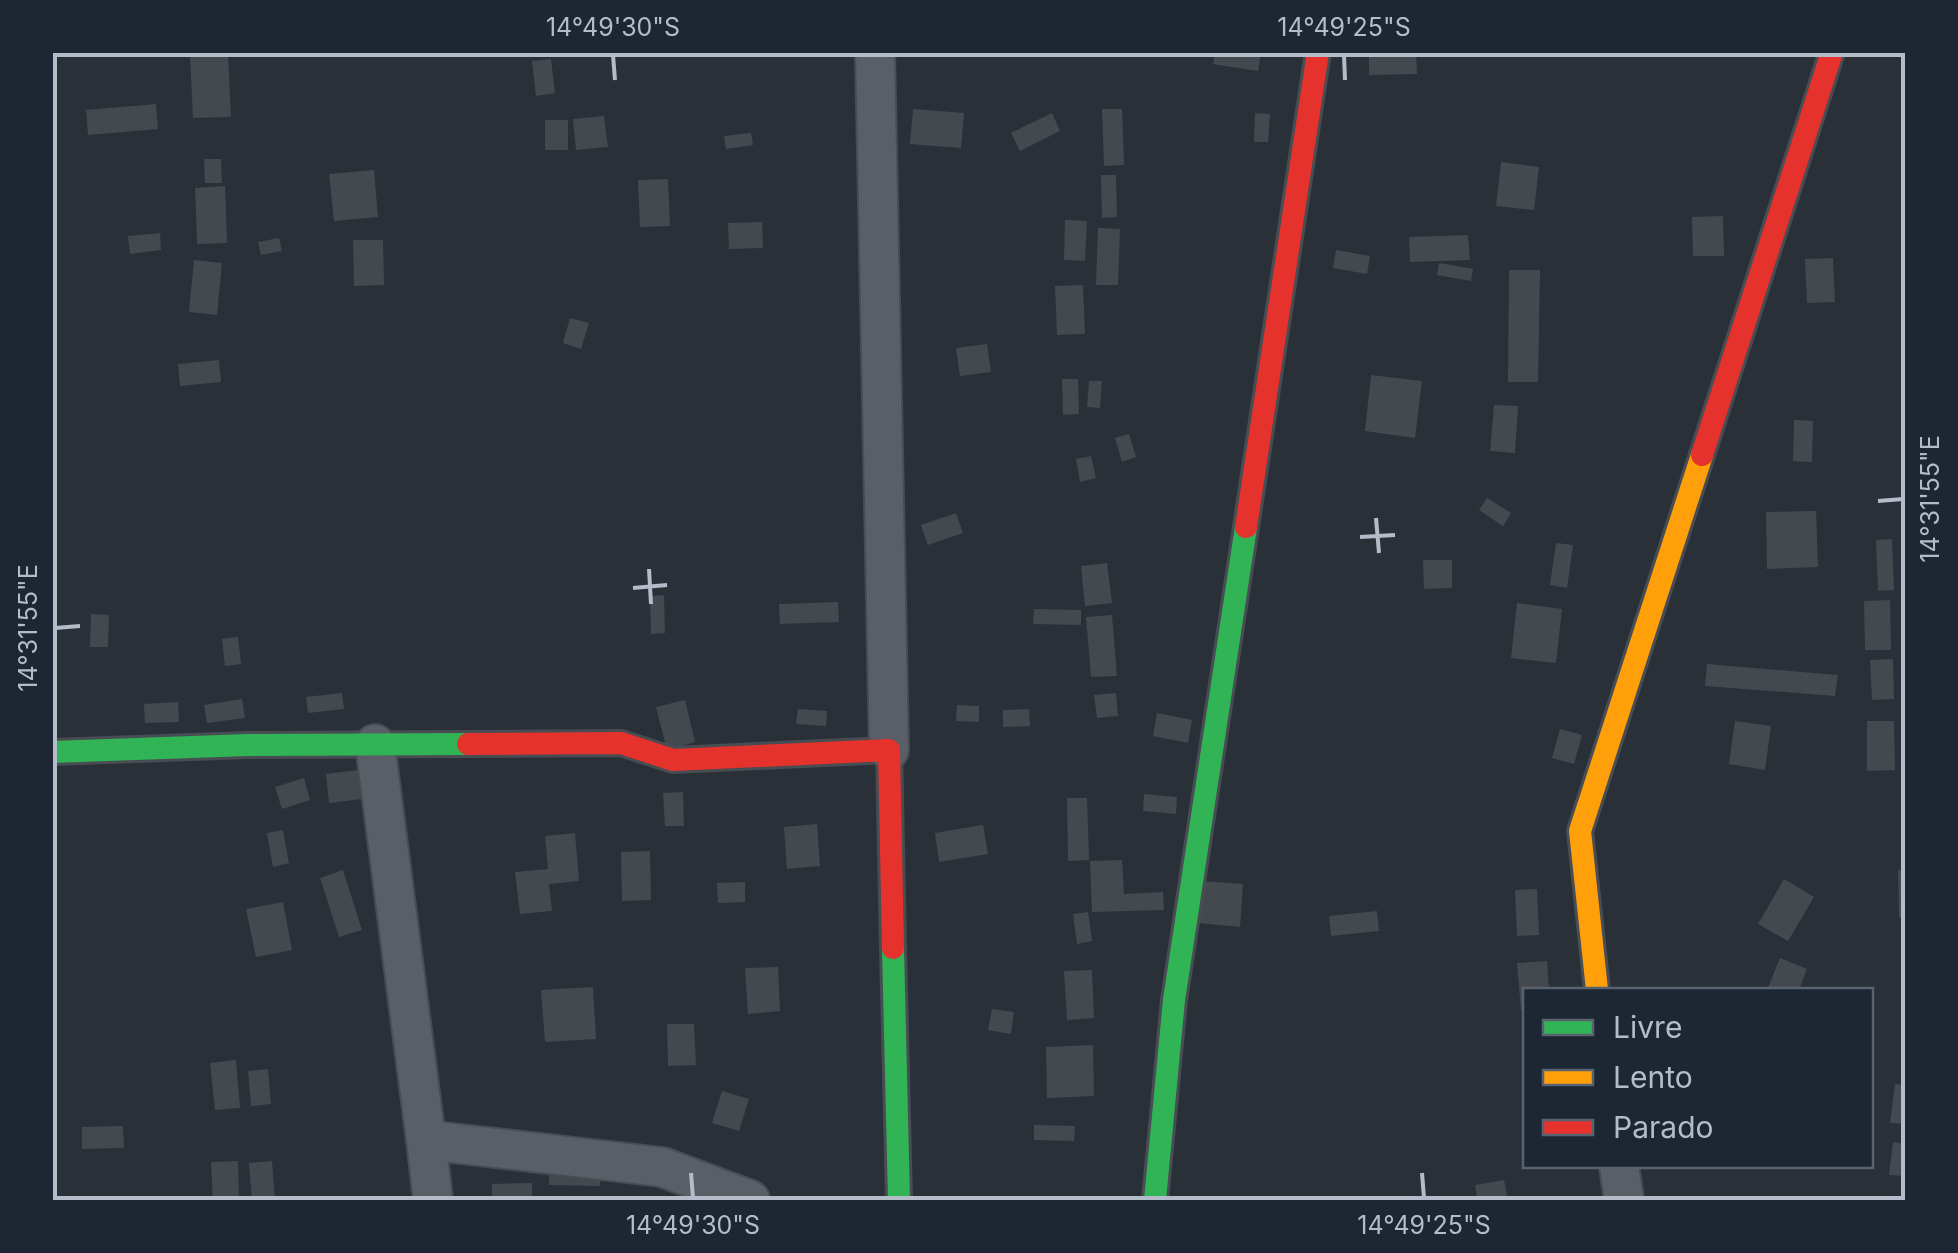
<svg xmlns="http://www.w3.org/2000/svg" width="1958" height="1253" viewBox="0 0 1958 1253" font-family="Inter,sans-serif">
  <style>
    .building { fill: #444950 }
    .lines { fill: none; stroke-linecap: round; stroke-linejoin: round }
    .street-casing { stroke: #484c53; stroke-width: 42 }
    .fast-casing { stroke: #484c53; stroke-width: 28 }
    .slow-casing { stroke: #484c53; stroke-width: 28 }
    .jam-casing { stroke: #484c53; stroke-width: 28 }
    .street { stroke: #5a5e66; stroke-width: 38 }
    .fast { stroke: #30b455; stroke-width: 22 }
    .slow { stroke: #ff9f0a; stroke-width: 22 }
    .jam { stroke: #e5322d; stroke-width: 22 }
    .ticks { fill: none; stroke: #b4bcc9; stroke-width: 4 }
    .neatline { fill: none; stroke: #b4bcc9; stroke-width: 4 }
    .ticks-label { font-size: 25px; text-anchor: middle; fill: #b4bcc9 }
  </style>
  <rect width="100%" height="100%" fill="#2a3038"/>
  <path class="building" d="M1215,52H1261L1258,71L1213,64Z
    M1369,52H1416L1417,74L1369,75Z
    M228,54L231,117L193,118L190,56Z
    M551,59L555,93L536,96L532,61Z
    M156,104L158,129L88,135L86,110Z
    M913,109L964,113L961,148L910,144Z
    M1102,109H1122L1124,165L1104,166Z
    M1052,113L1060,131L1020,151L1011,133Z
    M1255,113L1270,114L1268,142H1254Z
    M604,116L608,147L576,150L573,119Z
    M545,120H568V150H545Z
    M751,133L753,145L726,149L724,136Z
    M204,159H221L222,183H205Z
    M1501,162L1539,167L1534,210L1496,206Z
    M374,170L378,217L334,221L329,174Z
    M1101,175H1116L1117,217L1102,218Z
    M668,179L670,226L640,227L638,180Z
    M225,186L227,243L197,244L195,188Z
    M1723,216L1724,256H1693L1692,217Z
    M1065,220L1087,221L1085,261L1064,260Z
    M762,222L763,248L729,249L728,223Z
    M1098,228L1120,229L1118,285H1096Z
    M160,233L161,250L130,254L128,236Z
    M1468,235L1470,260L1410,262L1409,237Z
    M279,238L282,251L261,255L258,242Z
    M353,240H383L384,285L354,286Z
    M1336,250L1370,256L1367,274L1333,268Z
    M1833,258L1835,302L1807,303L1805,259Z
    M194,260L222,263L217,315L189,312Z
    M1439,263L1473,269L1471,281L1437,275Z
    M1509,270H1540L1538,382H1508Z
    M1083,285L1085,334L1057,335L1055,286Z
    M570,318L589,323L581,349L563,343Z
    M987,344L991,372L960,376L956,348Z
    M219,360L221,382L180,386L178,364Z
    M1371,375L1422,381L1415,438L1365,431Z
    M1062,379H1078L1079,414L1063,415Z
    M1089,381H1102L1100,408L1087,407Z
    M1494,405L1518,406L1515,453L1490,451Z
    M1794,420L1813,421L1812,462L1793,461Z
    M1129,434L1136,457L1122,462L1115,438Z
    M1091,456L1096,478L1080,482L1076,459Z
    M1487,498L1511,513L1503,526L1479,510Z
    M1816,511L1818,567L1767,569L1766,512Z
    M956,513L963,533L928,545L921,525Z
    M1892,539L1894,590L1878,591L1876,540Z
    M1556,543L1573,545L1567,588L1550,585Z
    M1423,560H1452V588L1424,589Z
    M1107,563L1112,603L1085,606L1081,566Z
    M664,595L665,633L651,634L650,596Z
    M1890,600L1891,650H1865L1864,601Z
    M838,602L839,622L780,624L779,604Z
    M1517,603L1562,609L1556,663L1511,658Z
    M1034,609L1081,610V625L1033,624Z
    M91,614L109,615L108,647H90Z
    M1112,615L1117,676L1091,677L1086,617Z
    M238,637L241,664L225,666L222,639Z
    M1893,659L1894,699L1872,700L1870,660Z
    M1707,664L1838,675L1835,696L1705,686Z
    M342,693L344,709L308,713L306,697Z
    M1116,693L1118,716L1097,718L1094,695Z
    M242,699L245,718L207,723L204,705Z
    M685,700L695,742L667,750L656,707Z
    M178,702L179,722L145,723L144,704Z
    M957,705L979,706V722L956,721Z
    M798,709L827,711L826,726L796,724Z
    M1029,709L1030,726L1003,727V710Z
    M1157,713L1192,720L1188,743L1153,736Z
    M1735,721L1771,726L1765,770L1729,764Z
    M1867,721H1894L1895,770L1867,771Z
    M1560,729L1582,735L1574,764L1552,758Z
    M358,770L362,799L329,803L326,774Z
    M304,778L310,800L282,809L275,787Z
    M683,792L684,826H665L663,793Z
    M1144,794L1177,797L1176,814L1143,811Z
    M1067,798H1087L1089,860L1068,861Z
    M817,824L820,866L787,869L784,827Z
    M983,825L988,854L939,862L935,833Z
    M283,830L289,863L273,867L267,833Z
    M575,833L579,881L549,884L552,911L520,914L515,872L548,869L545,836Z
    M650,851L651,900L622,901L621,852Z
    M1122,860L1124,894L1163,892L1164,910L1092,912L1090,861Z
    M343,870L362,930L339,937L320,878Z
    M1898,870H1906V918H1899Z
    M1784,879L1814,897L1788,941L1758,924Z
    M1201,881L1243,884L1240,927L1198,923Z
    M745,882V902L718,903L717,883Z
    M1537,889L1539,935L1517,936L1515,890Z
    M283,902L292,950L256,957L246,909Z
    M1377,911L1379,931L1331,936L1329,916Z
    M1088,912L1092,941L1077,944L1073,914Z
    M1780,958L1807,969L1799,990H1767Z
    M1547,961L1549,990H1526V1009L1521,1010L1517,963Z
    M778,967L780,1011L748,1014L745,968Z
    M1092,970L1094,1018L1067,1020L1064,971Z
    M593,987L596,1039L545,1042L541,990Z
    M992,1009L1014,1012L1011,1034L988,1030Z
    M667,1024H694L696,1065L668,1066Z
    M1093,1045L1094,1096L1047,1098L1046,1047Z
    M236,1060L240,1108L215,1110L210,1063Z
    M268,1069L271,1104L251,1106L248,1071Z
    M1895,1084L1906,1085V1124L1890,1123Z
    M722,1091L749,1099L739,1131L712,1123Z
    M1034,1125L1075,1126L1074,1141L1034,1140Z
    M123,1126L124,1148L82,1149V1127Z
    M1893,1142L1906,1144L1904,1176L1889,1175Z
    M238,1161L239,1200H213L211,1162Z
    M272,1161L275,1200H252L249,1163Z
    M549,1163H600V1186L549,1185Z
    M1504,1180L1508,1200H1478L1475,1185Z
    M532,1183V1200H492V1184Z"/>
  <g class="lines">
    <defs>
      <path id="street" d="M875,52L889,750
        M375,744L426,1140L662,1167L750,1200
        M426,1140L433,1200
        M1619,1166L1624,1200"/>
      <path id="fast" d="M52,752L248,745L468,744
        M893,948L899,1200
        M1155,1200L1174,1000L1246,527"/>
      <path id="slow" d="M1597,990L1580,831L1702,455"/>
      <path id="jam" d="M1702,455L1832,52
        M1246,527L1318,52
        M468,744L621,743L673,760L889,750L893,948"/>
    </defs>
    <use href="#street" class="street-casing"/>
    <use href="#fast" class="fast-casing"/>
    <use href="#slow" class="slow-casing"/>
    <use href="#jam" class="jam-casing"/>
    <use href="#street" class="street"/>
    <use href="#fast" class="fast"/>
    <use href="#slow" class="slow"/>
    <use href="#jam" class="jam"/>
  </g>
  <path class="ticks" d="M613,55L615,80M1344,55L1345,80M1878,501L1903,499M1376,518L1379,553M1360,537L1395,535M649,569L651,604M633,588L667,585M55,628L80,626M691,1173L693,1198M1422,1173L1424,1198"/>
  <rect width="1958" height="1253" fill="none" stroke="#1d2633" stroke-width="110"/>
  <rect x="1523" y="988" width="350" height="180" fill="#1d2633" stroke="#59626f" stroke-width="2.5"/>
  <rect x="1543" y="1020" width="50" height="15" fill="#30b455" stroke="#59626f" stroke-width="2.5"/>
  <text x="1613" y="1038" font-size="30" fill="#b4bcc9">Livre</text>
  <rect x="1543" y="1070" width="50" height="15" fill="#ff9f0a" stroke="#59626f" stroke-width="2.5"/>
  <text x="1613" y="1088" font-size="30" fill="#b4bcc9">Lento</text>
  <rect x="1543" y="1120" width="50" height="15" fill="#e5322d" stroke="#59626f" stroke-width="2.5"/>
  <text x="1613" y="1138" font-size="30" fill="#b4bcc9">Parado</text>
  <rect x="55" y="55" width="1848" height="1143" class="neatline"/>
  <g class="ticks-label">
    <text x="613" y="36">14°49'30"S</text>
    <text x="1344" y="36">14°49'25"S</text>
    <text transform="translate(1930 499) rotate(-90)" y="9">14°31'55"E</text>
    <text transform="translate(28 628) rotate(-90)" y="9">14°31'55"E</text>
    <text x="693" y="1234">14°49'30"S</text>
    <text x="1424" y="1234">14°49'25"S</text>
  </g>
</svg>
